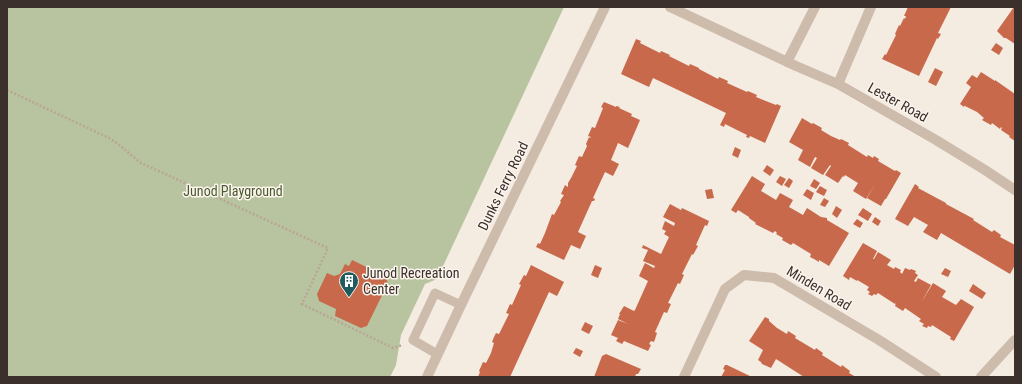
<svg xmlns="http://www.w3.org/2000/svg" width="1022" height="384" viewBox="0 0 1022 384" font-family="'Roboto Condensed',sans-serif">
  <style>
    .green { fill: #b8c4a0 }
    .building { fill: #c8694b }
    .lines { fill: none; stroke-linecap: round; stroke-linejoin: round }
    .path { stroke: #b9a596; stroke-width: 2.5; stroke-dasharray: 2 2; stroke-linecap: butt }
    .service { stroke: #cdbbac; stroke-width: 9 }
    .minor { stroke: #cdbbac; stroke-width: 10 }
    .tertiary { stroke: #cdbbac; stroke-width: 10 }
    .labels { text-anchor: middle; stroke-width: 3; stroke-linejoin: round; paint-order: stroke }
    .street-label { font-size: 14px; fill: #3b302b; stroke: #fbf5ee }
    .park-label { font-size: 14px; fill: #4a5a2e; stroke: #fbf5ee }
    .poi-label { font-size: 14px; fill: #3b302b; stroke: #fbf5ee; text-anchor: start }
  </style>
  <rect width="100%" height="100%" fill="#f4ebe1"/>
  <path class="green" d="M7,7H564L437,279L425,284L401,335L396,365L390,377H7Z"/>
  <path class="building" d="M908,7H951L938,33L941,34L938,39L937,38L919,76L882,59L885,54L886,55L896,35L895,34L899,25L900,26L904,18L905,19L906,16H904Z
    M1014,7H1015V44L1006,38H1004L997,31Z
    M636,39L641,41L640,43L660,53L661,51L670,55L669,56L689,66L690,64L699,68V69L718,79L719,77L728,81L727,83L747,92L748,91L757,95L756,97L776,105L777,104L781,106L765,143L750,136L749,138L746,137L747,135L725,124L724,127L720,125L726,113L653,78L649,87L621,74Z
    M996,43L1003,48L999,55L991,50Z
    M935,68L943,72L936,86L928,82Z
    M981,72L995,81V80L1015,94V141L1009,137L1010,136L1001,130L1002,128L1001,127L1000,129L992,123L991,125L982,120L984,118L977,112L965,106V105L964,107L960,104L971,87L966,83L972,75L977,78Z
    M604,102L616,107V106L620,107L619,108L632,114L631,116L640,120L628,148L618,143L611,160L619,164L613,176L605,172L593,198L595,199L594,201H592L578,232L586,236L580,249L571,245L564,260L536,247L538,243L540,244L545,233L552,214L554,215L561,202L560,201L564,195L561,194L565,185L568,187V183L571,178L577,166L575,165L579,156L582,157L587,146L586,144L589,137L590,138L591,137L588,136L592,127L595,128L603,108L601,107Z
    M802,118L812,124L813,123L822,128L821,130L831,136L840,140L841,139L849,143L848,145L867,157L868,155L873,158L874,156L879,159L878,161L895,171L896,170L901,173L886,199H885L881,206L867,198L876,183L866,199L853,191L858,183L845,175L844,177L843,176L838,183L825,175L831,166L830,165L823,175L811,168L817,158L815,157L810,167L798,160L803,150L789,142Z
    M735,147L741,150L738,158L732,155Z
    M767,165L774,170L770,176L763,171Z
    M752,176L765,184L761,191L776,200L780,193L793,200L789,207L803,215L807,208L821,217L827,218V220L849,233L829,266L819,260V262L814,259L810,257L811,254L793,243L791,245L782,240L783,238L776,234L777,233L775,231L773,233L755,224L756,223L749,218V217L738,210L736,213L731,210Z
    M780,176L786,179L782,186L776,182Z
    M789,178L793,181L789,188L784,185Z
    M814,179L820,183L816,189L810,186Z
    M915,184L919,187L918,188L946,203V204L974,219L973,220L992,232L994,230L1001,235L1000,237L1015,245V265L1010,274L941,233L937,240L923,232L928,225L914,217L908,226L895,219Z
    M820,186L827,190L824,196L816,192Z
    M712,189L714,198L707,199L705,190Z
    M807,189L814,193L811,200L803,195Z
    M824,198L829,201L825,207L820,205Z
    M670,204L681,210L682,208L709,221L707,226L705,225L696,245L698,246L693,255L692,254L682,274L684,275L680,284L678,283L668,303L671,304L667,313L664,312L655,332L657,333L654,342L651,341L649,344L651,345L648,351L624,341L622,344L616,341L618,338L611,335L618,320L628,324L618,319L620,314H619L624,306L634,311L635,310L648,281L639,276L645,263L654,268L655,266L643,261L648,250L642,248L643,245L661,254L669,237L664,234L666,231L662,229L665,221L674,226L675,223L663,217Z
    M836,206L842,210L837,218L832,214Z
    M863,208L872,214L868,221L858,215Z
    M875,217L881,221L878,226L872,222Z
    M857,219L863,223L860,228L853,224Z
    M863,243L877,251L873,259H874L878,252L891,260L887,265L894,269L895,267L901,270L900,272L902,274L905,268L910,270L911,269L916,271L915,273L918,275L914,281L916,282L918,278L931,285L921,303L933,283L946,291L942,297L956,305L961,299L974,307L954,341L950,339L951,337L932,325L931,327L928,326L927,328L922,326L924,324L919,321L921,319L905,308L903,311L895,306L896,303L895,304L878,293L876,295L874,294L872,296L868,294L870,292L867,290L869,287L859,281L857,280V281L850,277L849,280L843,276Z
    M352,260L385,276L388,283L367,326L361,328L335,316L336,309L319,301L317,294L327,273L334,276L340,274L345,264L349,266Z
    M531,265L564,282L557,296L549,292L510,377H478L480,372L479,371L483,362L486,363L491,353L494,343L492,342L494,337L496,333L499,334L509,314L506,313L510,304L512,305L521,285L519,284L524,275L526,276Z
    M595,265L602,268L598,278L591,275Z
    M945,268L951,271L948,277L941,274Z
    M973,284L986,293L982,299L969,291Z
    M765,317L769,319V321L777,328L787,334L788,331L796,336L795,338L815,350L816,348L823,353L822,355L841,367L842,365L850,371L849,373L856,377H804L776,359L771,368L762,364L761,362L758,360L763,350L749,341Z
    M585,322L593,326L589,334L581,330Z
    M576,348L583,351L580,357L573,353Z
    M606,354L641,369L638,374H636L635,377H594L602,356Z
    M725,365H727L752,377H721L725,370L723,369Z"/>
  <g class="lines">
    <path class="path" d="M7,90L107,137C120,144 129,154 141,163L328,248L302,304L393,348L402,345"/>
    <path class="service" d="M437,354L413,340L435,293L461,305"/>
    <path class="minor" d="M670,7L796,66L838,84L936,140L985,170L1015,190
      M787,62L815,7
      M838,84L871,7
      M684,377L725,289L744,275L774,278L879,340L936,377
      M981,377L1015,340"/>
    <path class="tertiary" d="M427,377L461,305L605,7"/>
  </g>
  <defs>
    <symbol id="building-pin" viewBox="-11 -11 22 30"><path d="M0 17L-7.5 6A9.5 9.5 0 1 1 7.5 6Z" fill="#1f5a5e" stroke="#fbf5ee"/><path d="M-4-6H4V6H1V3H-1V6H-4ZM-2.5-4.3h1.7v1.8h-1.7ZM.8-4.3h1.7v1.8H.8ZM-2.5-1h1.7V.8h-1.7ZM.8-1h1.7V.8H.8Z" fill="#fff"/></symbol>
  </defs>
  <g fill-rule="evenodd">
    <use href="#building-pin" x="338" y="270" width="22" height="30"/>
  </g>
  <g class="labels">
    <g class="street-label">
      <text transform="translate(898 102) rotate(29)" y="5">Lester Road</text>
      <text transform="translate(503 186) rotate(-64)" y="5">Dunks Ferry Road</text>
      <text transform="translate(819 288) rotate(31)" y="5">Minden Road</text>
    </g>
    <g class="park-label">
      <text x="233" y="196">Junod Playground</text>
    </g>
    <g class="poi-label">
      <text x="363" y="278">Junod Recreation<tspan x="363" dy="16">Center</tspan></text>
    </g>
  </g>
  <rect width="1022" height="384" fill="none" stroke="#3b302b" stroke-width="16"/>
</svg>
